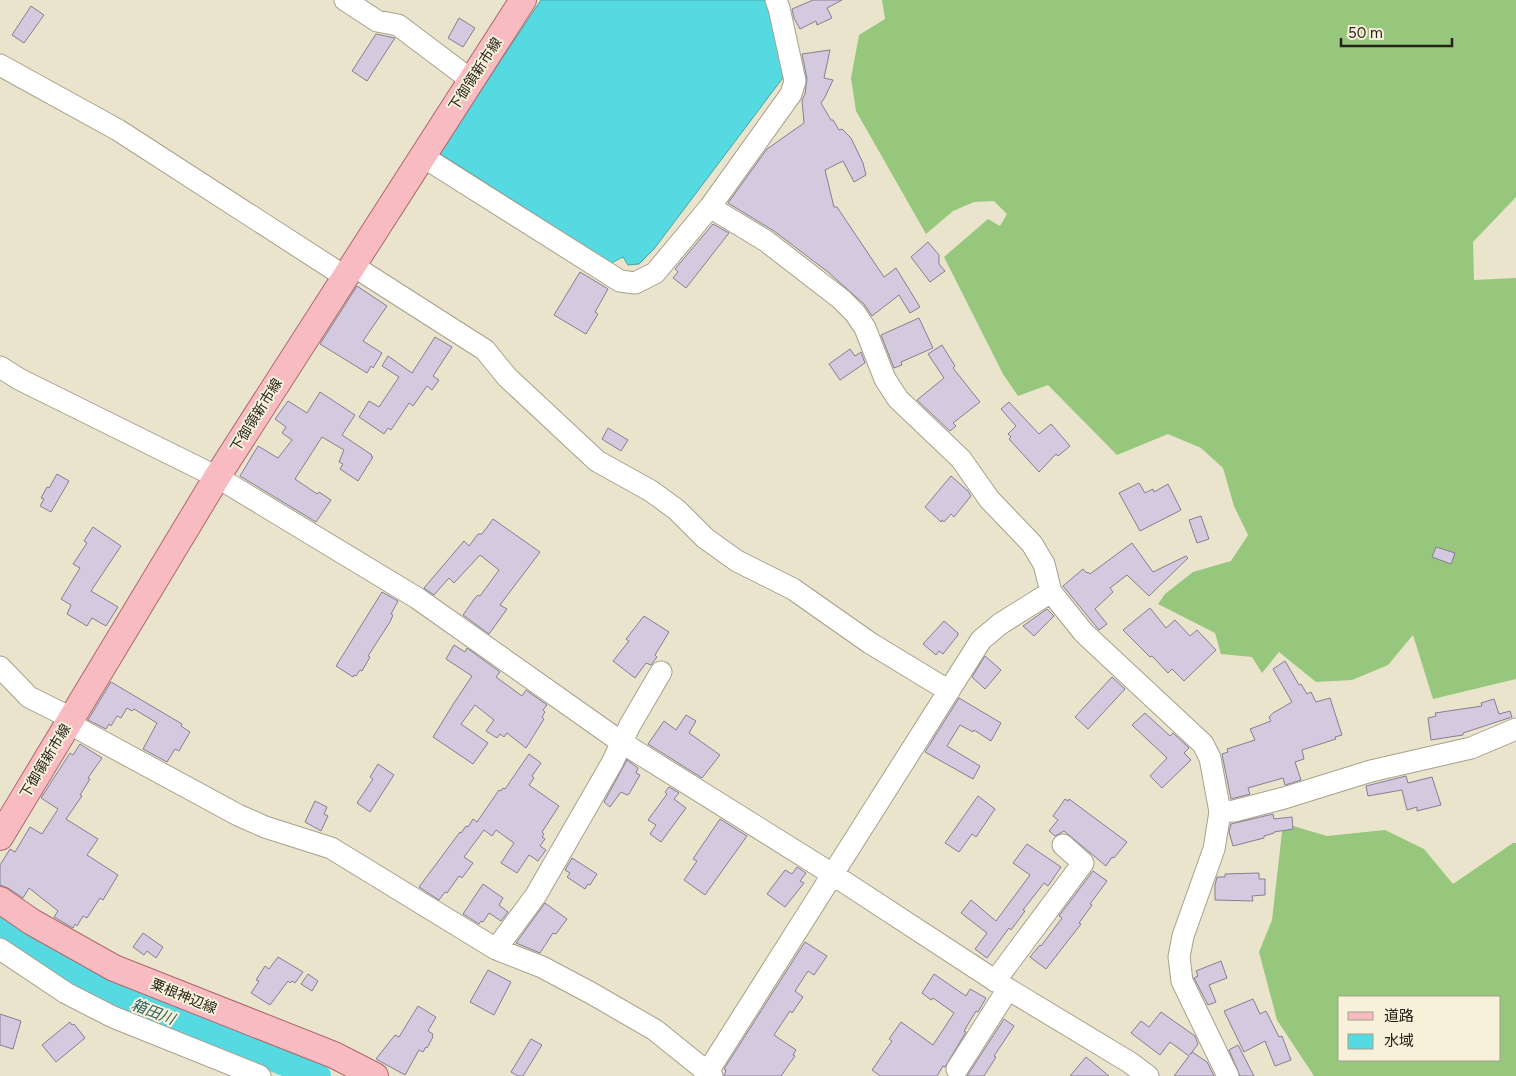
<svg xmlns="http://www.w3.org/2000/svg" width="1516" height="1076" viewBox="0 0 1516 1076" font-family="Figtree,'Noto Sans JP',sans-serif">
  <style>
    .forest { fill: #96c77c; fill-rule: evenodd }
    .water { fill: #56dae2; stroke: #47a3a6 }
    .lines { fill: none; stroke-linecap: round; stroke-linejoin: round }
    .river { stroke: #56dae2; stroke-width: 26 }
    .building { fill: #d3cadf; stroke: #867e92 }
    .minor-casing { stroke: #a7a08b; stroke-width: 23 }
    .major-casing { stroke: #ac686d; stroke-width: 28 }
    .minor { stroke: #fff; stroke-width: 21 }
    .major { stroke: #f9bbc2; stroke-width: 26 }
    .labels { text-anchor: middle; stroke-width: 4; stroke-linejoin: round; paint-order: stroke }
    .street-label { font-size: 14px; fill: #25221a; stroke: #f8f1da }
    .water-label { font-size: 15px; font-style: italic; fill: #265d61; stroke: #f8f1da }
  </style>
  <rect width="100%" height="100%" fill="#ebe4cd"/>
  <path class="forest" d="M882,0H1516V197L1473,242L1474,280L1516,278V679L1433,699L1413,635L1388,665L1352,680L1316,682L1279,652L1262,673L1252,657L1221,654L1215,633L1158,604L1165,594L1193,572L1231,561L1248,535L1234,506L1223,468L1201,448L1168,434L1117,455L1048,385L1018,396L1003,374L944,257L988,219L1000,226L1007,214L994,201L974,202L953,211L926,234L856,111L851,78L859,35L885,19Z
    M1283,823L1327,836L1385,830L1424,849L1453,884L1513,843H1516V1076H1314L1277,1020L1259,952L1272,920ZM1340,997H1500V1060H1340Z"/>
  <path class="water" d="M541,0H766L785,75L654,249L639,264L628,265L623,257L611,263L439,153Z"/>
  <g class="lines">
    <path class="river" d="M0,925L126,1001L318,1076"/>
  </g>
  <path class="building" d="M813,0H842L827,8L832,18L817,25L816,21L800,29L794,18L792,9Z
    M31,6L44,15L24,43L12,35Z
    M459,18L475,28L463,47L448,38Z
    M376,34L395,38L367,81L352,71Z
    M830,50L824,78L833,80L825,97L821,103L831,120H833L839,130L842,129L851,138L863,163L866,175L854,182L843,161L825,170L834,207H837L884,277L896,268L920,307L910,313L899,295L872,316L864,304L828,272L774,231L728,203L767,149L804,123L802,100L805,94L807,79L802,54Z
    M713,224L729,233L686,288L673,278L678,272L675,269Z
    M928,242L939,255V264L945,271L930,282L911,257Z
    M580,272L608,289L595,312L598,314L586,334L554,315Z
    M357,286L387,306L363,341L382,353L373,368L371,366L367,373L320,344Z
    M919,318L933,348L901,362L902,365L894,368L881,335Z
    M435,337L452,347L433,376L439,380L432,390L427,386L413,406L409,403L391,430L388,428L384,434L359,417L369,401L379,407L399,377L382,366L388,356L412,373Z
    M942,345L955,366L953,368L980,402L953,423L956,426L950,431L917,400L944,378L928,354Z
    M850,349L855,356L861,352L865,363L840,380L829,364Z
    M320,392L355,415L342,435L372,455L371,456L373,457L358,481L340,469L343,464L339,462L344,450L322,437L295,479L317,494L319,492L331,500L316,522L240,476L258,446L278,458L292,440L282,433L286,427L275,419L288,401L307,413Z
    M1009,402L1039,434L1051,424L1070,446L1058,456L1056,454L1039,472L1009,439L1011,437L1008,434L1016,426L1001,409Z
    M608,428L628,440L621,451L602,439Z
    M57,474L69,481L51,512L40,506L44,499L41,498L47,487L49,488Z
    M951,476L968,491L971,496L954,517L951,514L944,522L942,520L941,522L925,507Z
    M1139,483L1145,493L1153,489L1154,492L1168,484L1181,510L1140,531L1119,493Z
    M1201,516L1209,539L1197,543L1189,520Z
    M493,519L540,552L500,605L507,609L489,634L463,615L475,598L478,595L480,596L499,570L480,555L454,583L449,578L434,595L424,588L464,541L469,546L478,534H482Z
    M93,527L121,546L91,591L118,607L106,626L92,618L87,626L67,614L71,605L61,599L80,568L73,564L87,543L84,541Z
    M1132,543L1153,572L1186,556L1188,558L1149,596L1127,575L1110,588L1113,592L1095,609L1107,624L1099,630L1063,586L1083,569L1087,573L1088,572L1090,574Z
    M1436,547L1455,553L1451,564L1432,557Z
    M382,592L398,601L391,614L393,615L390,622L368,656L370,657L362,671L360,670L356,676L354,675L353,677L336,666Z
    M1150,608L1166,628L1175,620L1190,636L1197,630L1216,650L1184,681L1172,669L1168,673L1152,656L1150,657L1123,630Z
    M1047,609L1054,616L1034,636L1023,626Z
    M644,616L669,632L655,655L657,657L651,665L646,663L635,678L613,661L629,641L626,639Z
    M944,621L958,633V635L943,654L939,651L936,655L923,644Z
    M454,645L465,652L467,648L500,672L496,677L522,696L526,690L547,705L543,710L545,712L542,717L544,719L526,748L507,733L504,737L500,734L497,738L486,731L494,720L475,705L461,724L488,743L473,764L433,737L454,703L472,676L446,659Z
    M985,656L1001,670L985,689L972,677Z
    M1285,661L1299,685L1301,684L1307,694L1311,692L1316,702L1330,698L1342,735L1335,737L1336,739L1302,750L1304,759L1295,762L1301,780L1285,785L1283,778L1248,788L1250,794L1231,799L1222,754L1228,752L1227,749L1255,740L1250,729L1271,721L1269,717L1273,713L1292,702L1273,669Z
    M1112,677L1125,689L1088,729L1075,717Z
    M111,682L182,724L181,726L190,732L179,751L175,749L167,762L143,749L157,723L134,709L132,711L127,708L121,718L117,716L111,726L109,724L106,729L88,720Z
    M959,698L1001,723L991,741L974,730L973,732L960,725L947,746L980,766L973,779L925,752Z
    M1494,699L1499,714L1510,711L1512,717L1463,733V735L1431,740L1428,718L1436,716L1435,713L1482,706L1481,703Z
    M1145,713L1170,736L1173,733L1189,748L1184,753L1191,760L1162,788L1150,776L1167,758L1132,725Z
    M686,715L696,721L689,733L720,755L702,778L648,744L664,721L676,730Z
    M80,744L102,758L88,778L90,779L80,795L82,796L66,819L98,839L87,855L118,875L103,900L100,898L87,918L83,916L77,926L75,924L73,928L54,917L58,911L29,888L23,898L8,888L0,885V865L10,849L15,852L30,827L42,834L58,809L41,798L70,753L73,755Z
    M529,754L541,763L532,776L534,778L529,785L559,806L542,832L544,834L542,837L545,839L540,846L546,850L538,861L529,855L517,873L501,863L514,843L496,830L492,836L484,830L464,857L473,863L462,878L459,876L447,893L445,892L439,900L419,887L460,832L461,833L466,826L468,827L473,819L477,822L499,790L501,791L503,788L505,789Z
    M627,760L638,768L636,773L640,775L629,794L627,795L621,792L610,807L604,802Z
    M378,764L394,775L370,812L357,803L373,779L370,777Z
    M1406,776L1408,783L1432,777L1441,805L1417,811V807L1407,810L1402,790L1368,796L1366,786Z
    M669,787L679,793L674,799L686,808L661,842L650,834L656,825L648,820L667,794L665,792Z
    M978,796L995,809L976,837L972,834L959,852L945,843Z
    M1065,799L1068,801L1069,799L1127,842L1114,858L1112,857L1106,866L1064,831L1055,836L1049,831L1058,820L1053,816Z
    M315,801L327,807L324,814L328,816L321,831L305,822Z
    M1273,814L1274,819L1292,817L1293,829L1274,832V833L1264,836V838L1233,846L1229,832L1231,824Z
    M720,819L747,836L705,895L684,880L697,861L693,859Z
    M1027,844L1061,867L1048,886L1044,883L1023,910L1025,911L1011,930L1009,928L987,958L975,949L987,933L961,913L971,900L996,921L1030,875L1013,863Z
    M572,858L597,874L590,885L588,884L585,889L567,877L570,873L565,870Z
    M797,867L806,873L800,881L804,883L785,907L767,894L785,870L792,874Z
    M1093,871L1107,881L1090,904L1092,905L1079,923L1081,924L1046,969L1030,957L1040,945L1041,946L1062,918L1059,916Z
    M1259,873V879H1265V895L1252,896L1253,901L1215,900V885L1217,877H1225V874Z
    M483,884L503,898L499,905L508,912L501,921L489,913L483,922L481,921L479,924L463,914Z
    M545,903L567,919L556,934L553,933L540,953L516,943Z
    M143,933L163,947L156,958L147,951L144,955L133,947Z
    M805,942L827,956L814,975L808,971L795,991L803,997L792,1013L790,1011L774,1035L796,1050L793,1055L795,1056L781,1076H724L726,1070L724,1069Z
    M278,957L303,972L295,983L292,981L290,983L288,981L270,1005L251,993L259,981L256,980L265,966L269,969Z
    M1221,961L1227,978L1209,985L1216,1002L1208,1005L1194,978L1198,976L1196,971Z
    M488,970L511,982L494,1015L470,1002Z
    M308,974L318,981L312,991L301,984Z
    M934,974L966,996L970,989L986,998L978,1012L976,1011L964,1031L966,1032L945,1067L943,1066L937,1076H880L872,1070L892,1041L889,1039L901,1022L933,1045L954,1013L933,998L931,1000L922,993Z
    M1253,999L1260,1014L1266,1011L1279,1037L1282,1036L1291,1060L1275,1066L1265,1041L1244,1052L1224,1011Z
    M418,1006L436,1017L428,1031L433,1034L432,1036L433,1037L427,1048L426,1047L423,1052L419,1050L405,1075L376,1059L395,1035L399,1037Z
    M1161,1012L1195,1036L1198,1044L1190,1055L1192,1052L1207,1062L1214,1076H1174L1189,1056L1170,1042L1160,1055L1131,1033L1141,1021L1149,1027Z
    M0,1014L21,1021L13,1049L0,1045Z
    M1004,1019L1014,1026L994,1056L996,1057L984,1076H967Z
    M70,1022L72,1025L74,1024L85,1038L56,1062L42,1045Z
    M531,1039L542,1045L523,1076H518L511,1072Z
    M1238,1045L1254,1076H1240L1229,1050Z
    M1086,1057L1109,1076H1070Z"/>
  <g class="lines">
    <defs>
      <path id="minor" d="M345,0L377,21L398,25L471,80
        M0,65L118,130L344,276
        M422,156L620,281L635,283L655,273L710,207L791,94L795,81L779,8L776,0
        M710,207L766,241L841,299L855,313L865,328L885,379L898,399L961,459L989,499L1032,544L1044,564L1051,592L1084,633L1203,744L1210,758L1220,812L1214,849L1183,936L1179,957L1182,981L1228,1076
        M352,265L485,350L507,377L597,461L651,491L677,510L705,538L737,561L793,589L870,643L949,691
        M0,367L19,379L217,477L417,598L621,742L832,874L1008,989L1129,1062L1148,1076
        M0,667L29,697L61,713L81,730L238,815L265,827L331,848L496,949L542,967L591,993L655,1030L712,1076
        M1220,812L1234,811L1284,798L1371,771L1471,748L1516,729
        M0,949L66,993L113,1017L260,1076
        M496,949L536,895L612,763L630,725L661,672
        M995,981L1083,863L1063,845
        M957,1069L1008,989
        M705,1076L981,640L1000,624L1051,592"/>
      <path id="major" d="M0,837L217,477L523,0
        M0,900L32,922L114,968L334,1055L375,1076"/>
    </defs>
    <use href="#minor" class="minor-casing"/>
    <use href="#major" class="major-casing"/>
    <use href="#minor" class="minor"/>
    <use href="#major" class="major"/>
  </g>
  <g class="labels">
    <g class="street-label">
      <text transform="translate(475 74) rotate(-57)" y="5">下御領新市線</text>
      <text transform="translate(256 415) rotate(-58)" y="5">下御領新市線</text>
      <text transform="translate(45 761) rotate(-59)" y="5">下御領新市線</text>
      <text transform="translate(184 996) rotate(22)" y="5">粟根神辺線</text>
    </g>
    <g class="water-label">
      <text transform="translate(153 1012) rotate(21)" y="5">箱田川</text>
    </g>
  </g>
  <rect x="1338" y="996" width="162" height="65" fill="#f8f1da" stroke="#a49e8d"/>
  <rect x="1348" y="1012" width="25" height="8" fill="#f9bbc2" stroke="#a49e8d"/>
  <text x="1384" y="1021" font-size="15" fill="#25221a">道路</text>
  <rect x="1348" y="1034" width="25" height="15" fill="#56dae2" stroke="#a49e8d"/>
  <text x="1384" y="1046" font-size="15" fill="#25221a">水域</text>
  <path d="M1341 38v8h111v-8" fill="none" stroke="#25221a" stroke-width="2.5"/>
  <text x="1348" y="38" font-size="15" fill="#25221a" stroke="#f8f1da" stroke-width="4" paint-order="stroke">50 m</text>
</svg>
